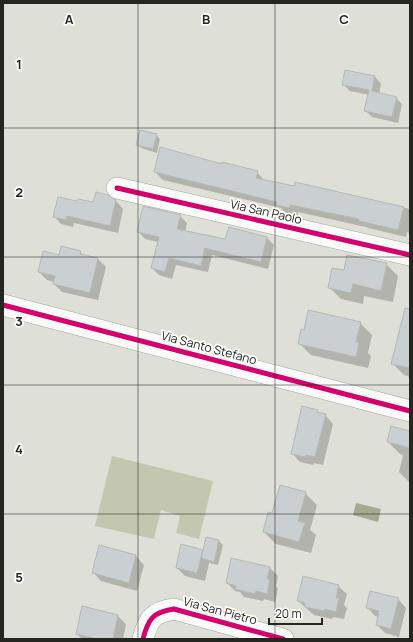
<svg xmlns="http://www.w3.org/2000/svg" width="413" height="642" viewBox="0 0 413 642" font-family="Manrope,sans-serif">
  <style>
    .green { fill: #c4c7b0 }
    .water { fill: #a7aa90 }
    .shadow { fill: #0003 }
    .building { fill: #cacfd1; stroke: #b5b8b7 }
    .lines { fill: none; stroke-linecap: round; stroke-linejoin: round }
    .minor-casing { stroke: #a4a59e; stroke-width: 22 }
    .minor { stroke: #fafaf9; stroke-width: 21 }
    .cycleway-casing { stroke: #fff; stroke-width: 8 }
    .cycleway { stroke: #d6006c; stroke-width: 5 }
    .grid { fill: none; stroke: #252620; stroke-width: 1; stroke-opacity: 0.55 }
    .labels { text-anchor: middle; stroke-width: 3.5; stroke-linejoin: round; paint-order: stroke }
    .street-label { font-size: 12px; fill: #252620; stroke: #fff }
    .grid-label { font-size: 13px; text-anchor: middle; font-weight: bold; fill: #252620; stroke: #fff; stroke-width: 3.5; stroke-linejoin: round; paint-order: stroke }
  </style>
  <rect width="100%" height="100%" fill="#dee0d7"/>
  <path class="green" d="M112,456L213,481L199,539L176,533L180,516L161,510L154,539L95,526Z"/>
  <path class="water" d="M356,503L381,509L378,522L353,515Z"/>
  <path class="shadow" d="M375,77L381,84L379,94L396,98L402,104L398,123L372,117L366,111L369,95L350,91L343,84Z
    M156,135L160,139L157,153L141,148L137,144Z
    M223,165L257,172L265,181L295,187L296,183L410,209V233L407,232L406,237L368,228L366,227L298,212V215L286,213L281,208L163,180L155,172Z
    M116,201L123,209L118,233L74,223L73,227L61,224L54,216Z
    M180,216L187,223L185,232L226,241L229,228L267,238L274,245L268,269L212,255L208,272L176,265L172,279L159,275L152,268L158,242L145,239L138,231Z
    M80,252L85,256L98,259L106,267L98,300L62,292L54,284V282L47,280L39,272Z
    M386,264L398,276L393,302L364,296L363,304L341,299L329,287L344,272Z
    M360,323L372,335L368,353L371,356L368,368L311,355L299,343L304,331Z
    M410,333V377L404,375L392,363Z
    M317,411L321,414L325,415L333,424L323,465L314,463L313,465L300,462L292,453Z
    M410,432V483L399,472L403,455L400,454L388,442Z
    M305,493L317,505L310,530L316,535L311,553L276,544L264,532L273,515Z
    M219,541L223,545L218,565L209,563L205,581L185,576L177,568Z
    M100,547L136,556L144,565L137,591L101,581L93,572Z
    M270,568L278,576L276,586L278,589L275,602L264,599L263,601L244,597L240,592L235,591L227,583Z
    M338,586L347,594L344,605L347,608L344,619L333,617L332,619L314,615L298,601Z
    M398,599L406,608L399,637L385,633L377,625L379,617L375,616L367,607Z
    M83,608L118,616L126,624L123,639H82L77,634Z"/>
  <path class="building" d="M345,70L375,76L372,91L397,97L392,117L364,111L369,90L342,85Z
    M140,130L157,134L153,149L136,145Z
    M160,147L222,164V162L258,171L256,178L294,186L295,182L404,207L398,230L359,221V219L290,205V208L276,205L277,202L154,172Z
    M96,192L108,195L116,200L110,226L67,216L66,220L53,217L58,197L77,201L78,199L93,202Z
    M143,206L181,215L177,229L225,239L229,227L267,237L261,262L205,248L201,266L169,258L165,272L151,268L159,237L137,232Z
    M61,246L81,251L80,254L98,258L90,293L53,284L55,276L38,272L43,251L59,255Z
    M347,255L387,263L381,291L353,284L351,293L328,288L332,268L344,270Z
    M405,308L410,309V368L391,364Z
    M308,310L361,322L356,342L359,343L356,357L298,344L301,329L304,330Z
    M302,406L318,410L317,412L326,414L315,457L306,455L305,457L291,454Z
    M391,426L410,431V448L387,442Z
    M280,485L306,492L298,521L305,523L299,542L263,532L268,512L272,513Z
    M206,537L219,540L214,562L201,558Z
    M181,544L203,550L197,573L176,568Z
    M99,545L136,555L129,583L92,573Z
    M231,558L270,567L267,579L270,580L267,594L256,591L255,594L235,589L236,586L226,583Z
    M303,576L339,585L336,598H339L336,612L325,609L324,611L305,607V603L297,601Z
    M370,591L399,598L391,629L376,625L379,611L366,608Z
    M82,606L118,615L113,639H98L76,634Z"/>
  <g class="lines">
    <defs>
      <path id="minor" d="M117,188L410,255
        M3,305L410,411
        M143,639C148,619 153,612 174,609L283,639"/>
    </defs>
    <use href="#minor" class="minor-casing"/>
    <use href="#minor" class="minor"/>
    <defs>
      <path id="cycleway" d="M117,188L410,255
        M3,305L410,411
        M143,639C148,619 153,612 174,609L283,639"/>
    </defs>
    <use href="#cycleway" class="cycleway-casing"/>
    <use href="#cycleway" class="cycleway"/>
  </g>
  <path class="grid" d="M138,3V639M275,3V639M3,128H410M3,257H410M3,385H410M3,514H410"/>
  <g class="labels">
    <g class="street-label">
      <text transform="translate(266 212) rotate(13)" y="4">Via San Paolo</text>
      <text transform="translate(209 348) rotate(15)" y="4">Via Santo Stefano</text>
      <text transform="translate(220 611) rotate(15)" y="4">Via San Pietro</text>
    </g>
  </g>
  <g class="grid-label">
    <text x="69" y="24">A</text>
    <text x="206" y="24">B</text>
    <text x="344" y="24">C</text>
    <text x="19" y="69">1</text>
    <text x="19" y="197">2</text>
    <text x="19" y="326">3</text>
    <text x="19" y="454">4</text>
    <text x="19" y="582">5</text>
  </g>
  <rect width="413" height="642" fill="none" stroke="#252620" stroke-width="8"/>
  <path d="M269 618v6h53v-6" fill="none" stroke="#252620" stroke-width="2"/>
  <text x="275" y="618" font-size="12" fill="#252620" stroke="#ffffff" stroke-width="3" paint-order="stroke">20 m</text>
</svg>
